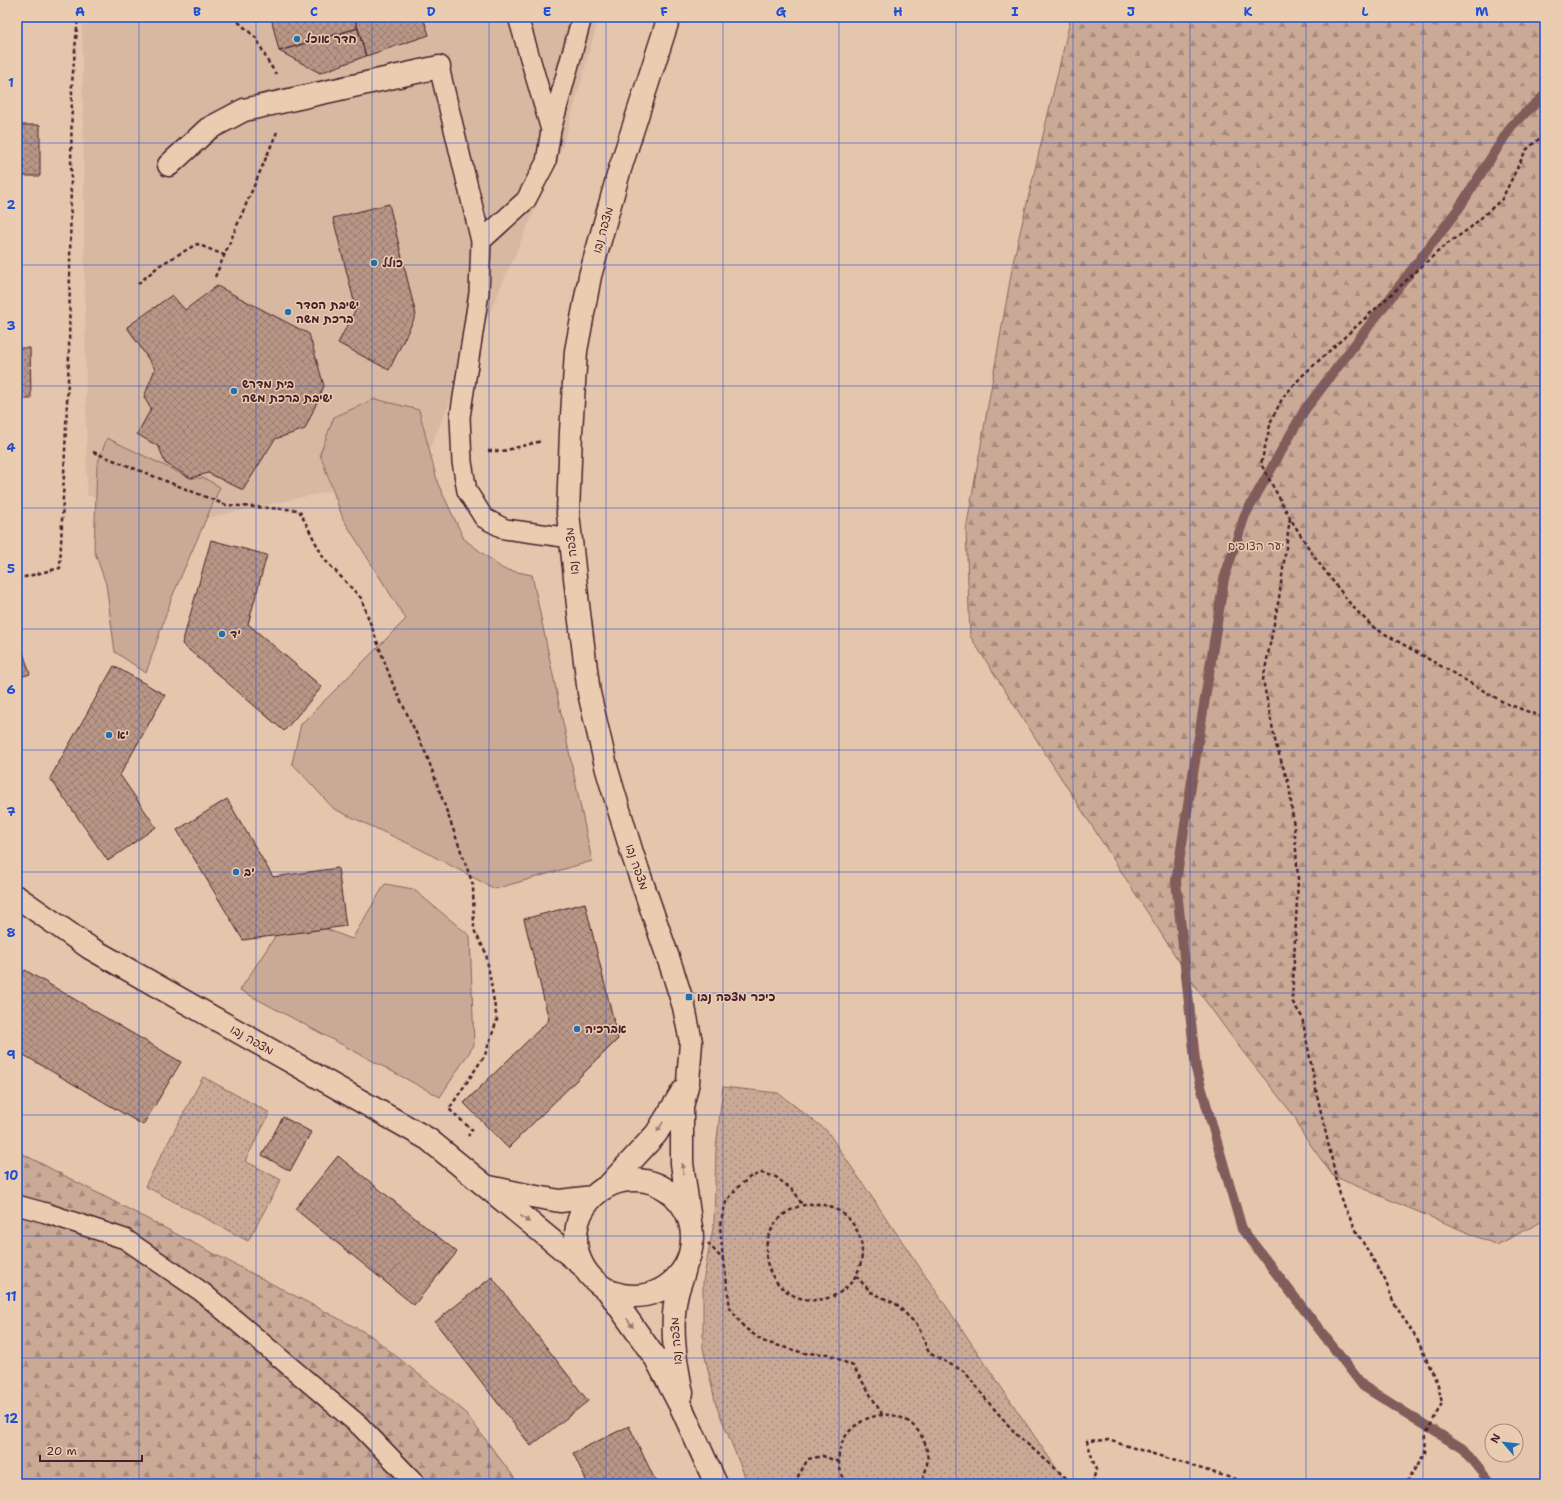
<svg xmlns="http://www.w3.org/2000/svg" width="1562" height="1501" viewBox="0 0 1562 1501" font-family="'Shantell Sans','Playpen Sans Hebrew',sans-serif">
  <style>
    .built { fill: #d7b8a1 }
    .grass { fill: #caaa96; stroke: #8a6460 }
    .forest { fill: url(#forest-firs); stroke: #8a6460 }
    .park { fill: url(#park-dots); stroke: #8a6460 }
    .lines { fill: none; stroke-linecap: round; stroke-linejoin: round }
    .stream { stroke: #825c5a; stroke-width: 10 }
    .building { fill: url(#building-cross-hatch); stroke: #4a1f2b }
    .service-casing { stroke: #4a1f2b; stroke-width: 22 }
    .minor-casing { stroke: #4a1f2b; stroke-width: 25 }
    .path { stroke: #4a1f2b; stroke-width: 2.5; stroke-dasharray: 4 3; stroke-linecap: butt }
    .service { stroke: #eacdb1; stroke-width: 19 }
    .minor { stroke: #eacdb1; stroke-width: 22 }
    .oneway { fill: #9a766e }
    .grid { fill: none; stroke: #1d4ed8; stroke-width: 1; stroke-opacity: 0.55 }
    .poi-dot { fill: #1f6fb2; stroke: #eacdb1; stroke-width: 1.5 }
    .labels { text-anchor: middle; stroke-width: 3; stroke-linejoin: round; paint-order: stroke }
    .poi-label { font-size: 12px; font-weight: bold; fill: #4a1f2b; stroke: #eacdb1; text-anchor: start }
    .street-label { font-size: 12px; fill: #4a1f2b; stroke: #eacdb1 }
    .park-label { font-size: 12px; fill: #5d343b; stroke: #eacdb1 }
    .neatline { fill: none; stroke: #1d4ed8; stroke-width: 1.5 }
    .grid-label { font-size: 13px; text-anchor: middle; font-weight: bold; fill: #1d4ed8 }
  </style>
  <defs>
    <pattern id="forest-firs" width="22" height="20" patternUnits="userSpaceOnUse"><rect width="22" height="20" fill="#caaa96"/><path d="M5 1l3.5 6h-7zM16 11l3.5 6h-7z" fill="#a68a7b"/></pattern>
    <pattern id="park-dots" width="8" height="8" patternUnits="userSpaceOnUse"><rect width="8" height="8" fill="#caaa96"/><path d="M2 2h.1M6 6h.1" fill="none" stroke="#a68a7b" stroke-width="1.8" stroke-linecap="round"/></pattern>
    <pattern id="building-cross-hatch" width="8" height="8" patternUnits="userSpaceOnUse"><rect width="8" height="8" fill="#b99787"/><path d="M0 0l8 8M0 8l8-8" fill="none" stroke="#987b6f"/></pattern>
  </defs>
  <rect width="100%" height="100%" fill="#e4c6ac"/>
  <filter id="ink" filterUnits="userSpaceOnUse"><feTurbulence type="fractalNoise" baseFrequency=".025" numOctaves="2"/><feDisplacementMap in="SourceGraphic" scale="8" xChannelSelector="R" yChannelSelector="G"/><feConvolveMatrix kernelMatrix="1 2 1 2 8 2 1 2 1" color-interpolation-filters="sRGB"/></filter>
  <g filter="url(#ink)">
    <path class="built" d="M82,17H599L563,146L417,477L340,489L183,523L87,495Z"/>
    <path class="grass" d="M375,399L419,410L438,484L464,539L503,569L532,575L592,861L495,889L416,847L334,809L292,763L301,724L406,619L343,519L320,454L334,417Z
      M107,438L190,478H204L220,487L172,597L146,673L115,652L106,584L94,550L97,465Z
      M385,884L413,889L470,936L474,1045L440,1097L240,990L276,935L326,929L352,939Z"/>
    <path class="forest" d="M1071,17H1545V1220L1497,1245L1333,1176L1302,1133L1295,1117L1240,1048L1196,988L970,636L966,530L1014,258Z
      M17,1151L370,1335L464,1411L519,1484H17Z"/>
    <path class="park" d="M203,1077L270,1113L245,1161L281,1180L248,1241L145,1186Z
      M723,1087L778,1093L827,1131L1067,1484H748L716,1405L703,1348V1282L714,1223L716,1148Z"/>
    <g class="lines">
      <path class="stream" d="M1491,1484L1463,1449L1363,1386L1242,1229L1196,1069L1176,881L1224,579L1245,515L1304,411L1459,208L1512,125L1545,95"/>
    </g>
    <path class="building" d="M271,17H354L358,28L279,51Z
      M354,17H423L429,35L366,56Z
      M358,28L366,56L320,73L279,51Z
      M17,125H40V176H17Z
      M389,204L416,315L389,370L338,343L356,309L333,218Z
      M217,286L309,334L324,386L305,429L275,439L243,490L208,473L191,478L165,463L159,447L137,434L151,409L144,397L155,369L127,327L172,295L185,310Z
      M17,348H30L31,399H17Z
      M211,540L267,555L248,624L322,687L284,731L182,644Z
      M17,634L30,674L17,678Z
      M114,666L165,695L120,775L156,827L108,861L50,778Z
      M227,799L273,877L338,868L346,926L243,940L177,830Z
      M585,903L618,1039L508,1148L464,1103L549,1020L524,919Z
      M25,970L181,1062L143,1125L17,1051V983Z
      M283,1117L311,1132L290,1171L262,1155Z
      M338,1156L457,1252L414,1305L295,1209Z
      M492,1277L588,1401L531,1446L435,1322Z
      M629,1426L657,1484H588L573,1453Z"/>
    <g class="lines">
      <defs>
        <path id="service" d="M439,67L481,241L479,293L460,417L462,462L467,491L484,518L505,529L571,538
          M551,130L582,17
          M481,241L526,200L546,162L551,130L518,17
          M17,1205L46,1213L125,1239L202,1292L360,1426L416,1484"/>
        <path id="minor" d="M669,17L619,172L590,276L576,351L571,432L568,513L578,605L589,693L607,770L632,853L673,972L684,1007L691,1042L688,1082L682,1107V1163L690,1221
          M169,165L208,129L244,110L439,67
          M17,897L90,948L428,1139L583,1266
          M576 1238a58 58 0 1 1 116 0a58 58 0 1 1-116 0Z
          M609,1185L656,1134L682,1092
          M489,1187L531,1196L560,1201L593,1197
          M608,1291L656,1359L682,1409L716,1484
          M682,1393C676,1364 671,1334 675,1304C676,1292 682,1280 685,1268"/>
      </defs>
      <use href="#service" class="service-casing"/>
      <use href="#minor" class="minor-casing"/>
      <path class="path" d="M233,17L257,39L267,60L276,74
        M1545,134L1526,150L1502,199L1470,228L1443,247L1303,375L1283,397L1271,421L1261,464L1290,518L1315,558L1352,606L1373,627L1505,703L1545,718
        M215,277L277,132
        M138,284L160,265L197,244L224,255
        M488,451H503L542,441
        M93,452L226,505L299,510L324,559L361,598L392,682L427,756L473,885L474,930L486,953L497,1020L485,1055L449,1109L472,1130L468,1136
        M1290,518L1279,598L1263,680L1276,745L1289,785L1295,836L1298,879L1292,1001L1302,1017L1317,1095L1341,1199L1358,1234L1385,1280L1394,1303L1418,1341L1438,1385L1442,1403L1426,1434L1425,1453L1405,1484
        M17,579L60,568L69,356L72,83L78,17
        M766 1252a48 48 0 1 1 96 0a48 48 0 1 1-96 0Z
        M708,1243L724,1261L730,1308L744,1327L762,1341L804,1353L828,1354L853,1366L882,1414
        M723,1260L720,1225L726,1202L738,1187L750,1177L762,1173L776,1177L795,1192L802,1205
        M856,1276L871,1292L896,1304L918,1326L929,1353L965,1372L989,1403L1017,1435L1073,1484
        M797,1484V1478L808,1459L823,1456L839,1462
        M847,1484C812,1430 898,1384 924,1441C930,1455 928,1470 920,1484
        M1092,1484L1096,1470L1087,1441L1108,1440L1241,1481L1244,1484"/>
      <use href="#service" class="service"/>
      <use href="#minor" class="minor"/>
    </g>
    <defs><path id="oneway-solid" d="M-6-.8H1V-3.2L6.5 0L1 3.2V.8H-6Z"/></defs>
    <g class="oneway">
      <use href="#oneway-solid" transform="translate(660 1127) rotate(122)"/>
      <use href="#oneway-solid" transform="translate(683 1169) rotate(-97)"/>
      <use href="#oneway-solid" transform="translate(525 1219) rotate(38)"/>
      <use href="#oneway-solid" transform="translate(630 1323) rotate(55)"/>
    </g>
  </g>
  <path class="grid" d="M139,17V1484M256,17V1484M372,17V1484M489,17V1484M606,17V1484M723,17V1484M839,17V1484M956,17V1484M1073,17V1484M1190,17V1484M1306,17V1484M1423,17V1484M17,143H1545M17,265H1545M17,386H1545M17,508H1545M17,629H1545M17,750H1545M17,872H1545M17,993H1545M17,1115H1545M17,1236H1545M17,1358H1545"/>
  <g class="poi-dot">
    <circle cx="297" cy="39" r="4"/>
    <circle cx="374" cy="263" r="4"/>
    <circle cx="288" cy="312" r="4"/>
    <circle cx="234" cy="391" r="4"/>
    <circle cx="222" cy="634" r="4"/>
    <circle cx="109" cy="735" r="4"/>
    <circle cx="236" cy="872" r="4"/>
    <rect x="685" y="993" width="8" height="8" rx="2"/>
    <circle cx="577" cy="1029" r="4"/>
  </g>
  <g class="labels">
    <g class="poi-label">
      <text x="305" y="43">חדר אוכל</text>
      <text x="382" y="267">כולל</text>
      <text x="296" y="309">ישיבת הסדר<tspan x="296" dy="14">ברכת משה</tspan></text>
      <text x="242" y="388">בית מדרש<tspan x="242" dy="14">ישיבת ברכת משה</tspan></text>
      <text x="230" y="638">ד'</text>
      <text x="117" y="739">א'</text>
      <text x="244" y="876">ב'</text>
      <text x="697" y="1001">כיכר מצפה נבו</text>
      <text x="585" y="1033">אברכיה</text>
    </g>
    <g class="street-label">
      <text transform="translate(603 230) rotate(-74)" y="4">מצפה נבו</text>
      <text transform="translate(572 551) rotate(-96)" y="4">מצפה נבו</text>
      <text transform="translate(637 867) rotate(71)" y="4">מצפה נבו</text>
      <text transform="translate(252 1040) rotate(30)" y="4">מצפה נבו</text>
      <text transform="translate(676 1341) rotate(-94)" y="4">מצפה נבו</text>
    </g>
    <g class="park-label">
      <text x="1256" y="550">יער הצופים</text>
    </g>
  </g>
  <rect width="1562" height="1501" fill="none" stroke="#eacdb1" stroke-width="44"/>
  <g transform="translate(1504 1443) rotate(298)"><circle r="19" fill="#eacdb1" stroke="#aa877b"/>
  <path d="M0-3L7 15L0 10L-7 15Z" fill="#1f6fb2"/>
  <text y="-6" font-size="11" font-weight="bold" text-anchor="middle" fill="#4a1f2b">N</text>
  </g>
  <path d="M40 1455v6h102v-6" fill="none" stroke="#4a1f2b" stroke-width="2"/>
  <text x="46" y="1455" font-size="12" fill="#4a1f2b" stroke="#eacdb1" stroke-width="3" paint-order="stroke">20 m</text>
  <rect x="22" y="22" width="1518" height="1457" class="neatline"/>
  <g class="grid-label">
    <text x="80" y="16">A</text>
    <text x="197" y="16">B</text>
    <text x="314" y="16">C</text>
    <text x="431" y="16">D</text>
    <text x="547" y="16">E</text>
    <text x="664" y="16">F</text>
    <text x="781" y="16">G</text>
    <text x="898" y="16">H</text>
    <text x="1015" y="16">I</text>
    <text x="1131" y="16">J</text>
    <text x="1248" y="16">K</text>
    <text x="1365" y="16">L</text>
    <text x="1482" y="16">M</text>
    <text x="11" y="87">1</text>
    <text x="11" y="209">2</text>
    <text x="11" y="330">3</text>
    <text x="11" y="452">4</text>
    <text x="11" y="573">5</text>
    <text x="11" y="694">6</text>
    <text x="11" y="816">7</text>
    <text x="11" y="937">8</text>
    <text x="11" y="1059">9</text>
    <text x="11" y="1180">10</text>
    <text x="11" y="1301">11</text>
    <text x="11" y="1423">12</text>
  </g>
</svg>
